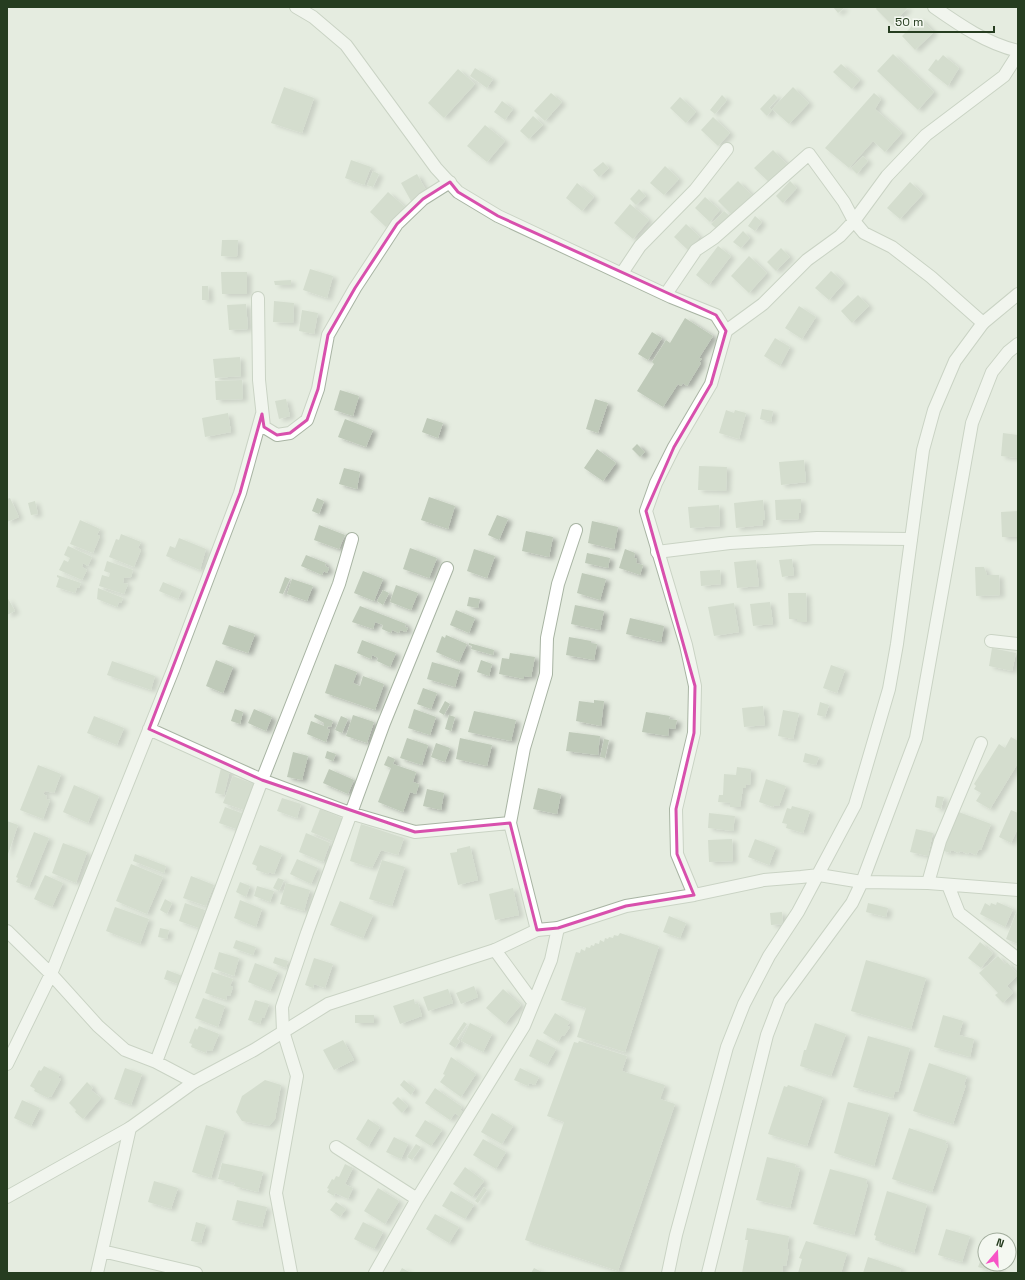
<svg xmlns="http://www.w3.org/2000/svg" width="1025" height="1280" viewBox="0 0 1025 1280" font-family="'Space Grotesk',sans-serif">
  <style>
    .building { fill: #bfcab9; filter: url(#shadow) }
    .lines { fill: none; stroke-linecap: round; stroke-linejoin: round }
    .minor-casing { stroke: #a8b4a3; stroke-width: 14 }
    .tertiary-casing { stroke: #a8b4a3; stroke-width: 14 }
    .minor { stroke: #fff; stroke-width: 12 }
    .tertiary { stroke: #fff; stroke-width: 12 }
    .marked { fill: none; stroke: #d850ad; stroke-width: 3; stroke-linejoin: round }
  </style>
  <defs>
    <filter id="shadow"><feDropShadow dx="4.5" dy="2.5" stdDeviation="2" flood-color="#0004"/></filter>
  </defs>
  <rect width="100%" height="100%" fill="#e5ece0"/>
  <path class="building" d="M833,7H845L838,13Z
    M877,7H908L892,25L876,9Z
    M920,18L934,32L915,50L902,36Z
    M893,54L934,92L918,110L877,71Z
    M943,55L959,68L948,86L928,70L936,59L938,61Z
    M841,64L860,80L852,89L833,72Z
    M475,68L493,79L487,88L470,76Z
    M458,69L475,84L444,118L428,103Z
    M284,87L314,98L302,133L271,123Z
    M793,87L809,103L789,124L772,109Z
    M551,93L562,102L545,121L534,111Z
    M874,93L881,99L875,109L902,133L885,152L873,141L849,168L825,148Z
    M774,94L778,98L769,108L772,110L767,116L760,109Z
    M722,95L727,100L715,114L710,110Z
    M680,97L696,112L686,123L670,108Z
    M502,101L513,109L505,120L494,112Z
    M533,116L543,125L529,139L520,131Z
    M713,117L730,133L718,146L701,130Z
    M485,125L505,141L487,162L467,146Z
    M773,150L788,165L770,183L754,168Z
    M863,156L868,161L857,174L851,168Z
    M351,160L371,167L364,185L345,178Z
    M603,162L609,168L599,177L593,170Z
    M665,166L679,179L664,195L650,183Z
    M373,171L379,174L373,187L367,185Z
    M417,174L427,192L411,201L401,183Z
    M738,181L752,195L732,215L718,201Z
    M790,181L797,188L783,203L776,196Z
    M910,182L923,194L900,219L887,208Z
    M577,183L594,197L582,211L566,198Z
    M639,189L646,196L636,205L630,199Z
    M388,192L405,207L386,227L370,212Z
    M705,197L720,210L710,222L695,208Z
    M630,204L649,220L633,239L614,223Z
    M724,211L733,219L720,232L711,224Z
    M755,216L762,222L755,231L748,226Z
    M686,224L700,237L688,250L674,237Z
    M743,231L750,238L741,248L733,242Z
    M222,240H238L237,257L221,256Z
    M718,246L731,256L709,285L696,275Z
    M781,248L790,257L776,271L767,262Z
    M749,256L767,273L749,293L731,276Z
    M310,269L333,276L327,298L303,290Z
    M831,271L844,283L829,300L815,288Z
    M221,272H247V294H222Z
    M291,280V285H275L274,281Z
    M202,286H208L209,300H202Z
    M858,295L869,306L852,323L841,311Z
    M274,301L294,303L293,323L273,322Z
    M246,304L248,329L229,330L227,305Z
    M799,306L816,317L802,339L785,328Z
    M302,310L318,313L314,334L299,331Z
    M685,318L713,336L699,358L702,359L699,362L701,363L687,386L683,383L681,386L678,384L663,407L637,391L654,364L652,362L666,340L670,343Z
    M652,332L662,338L648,360L638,354Z
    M775,338L790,347L780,366L764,356Z
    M240,357L241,376L215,378L213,359Z
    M242,380L243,399L216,400L215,381Z
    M340,390L359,396L353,416L334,410Z
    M286,399L290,416L279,419L275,401Z
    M595,399L608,403L598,433L586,429Z
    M762,409L773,411L771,422L760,419Z
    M726,410L734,413L735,410L746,413L739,439L719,433Z
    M228,413L231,432L205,437L202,418Z
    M427,418L443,423L438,438L422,432Z
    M345,419L373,430L366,447L338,437Z
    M1003,433L1018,435V458L1001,456Z
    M637,444L645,452L640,457L632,449Z
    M597,449L616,463L603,481L584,468Z
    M804,460L806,482L781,485L779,462Z
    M699,466L727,467L726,491L698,490Z
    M344,468L360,472L357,489L339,484Z
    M429,497L455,506L448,529L421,520Z
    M10,498L19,517L7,522V499Z
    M317,498L324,501L319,514L312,511Z
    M801,499V513H799V519L776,520L775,500Z
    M763,500L765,520H763V525L736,528L734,503Z
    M35,501L38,514L31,515L28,503Z
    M719,505L720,526L690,528L688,507Z
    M1018,511V537H1002L1001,512Z
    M497,515L508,519L499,540L488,535Z
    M80,520L100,529L97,535L100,536L93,553L70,544Z
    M592,521L618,527L614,549L588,543Z
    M319,525L345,535L339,549L314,540Z
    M526,531L553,537L549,557L522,551Z
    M121,534L141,542L138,548L141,550L134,567L109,557L116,539L119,540Z
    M179,538L206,549L200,570L166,556L170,546L175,548Z
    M68,546L92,557L88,566L83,563L82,567L87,570L82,580L59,570L64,560L68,562L70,558L64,555Z
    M410,548L437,558L429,578L403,569Z
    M474,549L495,556L487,578L467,571Z
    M625,549L635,553L634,558L637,559L636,563L643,565L640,575L619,568Z
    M587,553L610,558L608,568L585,563Z
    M306,555L326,563L325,566L329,568L327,573L324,571L322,575L301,566Z
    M792,559L794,575L782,577L779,560Z
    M756,560L759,586L737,588L734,562Z
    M107,561L133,570L131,577L124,578L123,583L128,584L124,594L99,586L102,575L109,577L110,573L104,571Z
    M975,567H984L987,575H999L1000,595L976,596Z
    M720,570L721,584L701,586L700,571Z
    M363,571L383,579L374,601L354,593Z
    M582,573L606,579L600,600L577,593Z
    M57,575L81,583L79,588H77L75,593L56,587L59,578L57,577Z
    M285,577L290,579L283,594L279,593Z
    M292,579L313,586L307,601L287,594Z
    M163,582L182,590L178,599L159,591Z
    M396,585L418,593L411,610L390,602Z
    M98,588L123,598L121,603L119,602L117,607L97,599Z
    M383,590L389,593L383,605L377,601Z
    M788,593H806L807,622H797V619H789Z
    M7,597L15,611L7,615Z
    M469,597L480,599L478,608L467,606Z
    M770,602L773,624L753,626L750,604Z
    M734,603L739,632L714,636L708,607Z
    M575,605L604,611L600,630L571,624Z
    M360,606L406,624L405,627L408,628L406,632L400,630L399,633L392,630L391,633L382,629L383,625L375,622L373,629L352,622Z
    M456,610L475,618L469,633L450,625Z
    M630,618L664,626L661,642L626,634Z
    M229,625L255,634L248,653L222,644Z
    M446,635L467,644L459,662L436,652L442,636L445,638Z
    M569,637L591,641V643L597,644L594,660L566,655Z
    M362,640L396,653L390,667L377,661L378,658L372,655L371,659L357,653Z
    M469,643L494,650L493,655L471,649L472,646L469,645Z
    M992,648L1016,653L1012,671L989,666Z
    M510,653L535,657L531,677L524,676V679L499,674L502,658L509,659Z
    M216,660L233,667L223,693L206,686Z
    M481,660L492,664L489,676L477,672Z
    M112,661L155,676L151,690L107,675Z
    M432,662L460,670L455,687L427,679Z
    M335,664L357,672L353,683L360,686L363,676L384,684L375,710L325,693Z
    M831,665L845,670L837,693L823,688Z
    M423,688L437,693L431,709L417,704Z
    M594,700L604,701L601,726L576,721L579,701L594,703Z
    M445,701L450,704L444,715L439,712Z
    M820,702L829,705L825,717L817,715Z
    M763,706L765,725L744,727L742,708Z
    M235,709L243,712L240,724L231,721Z
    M254,709L272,717L266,731L248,723Z
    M414,709L436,717L430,735L408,728Z
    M783,710L799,713L793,739L778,736Z
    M474,711L516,720L511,741L468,732Z
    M646,712L670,716L669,719L677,720L675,729L669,728L668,736L642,732Z
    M315,714L333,721L331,727L328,726L327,729L330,730L326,742L307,734L311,721L324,726V723L314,717Z
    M353,715L374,722L367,743L346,736Z
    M449,715L455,717L451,731L445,729Z
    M94,716L124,728L117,745L87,733Z
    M341,716L348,719L342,733L335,730Z
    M569,732L600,736L598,755L566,751Z
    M1011,737L1018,741V763L990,809L976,801L981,793L974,789L976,786L974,784L999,744L1005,748Z
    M407,738L428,745L422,765L400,758Z
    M460,738L492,745L487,766L456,759Z
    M604,739L609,740L605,758L600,757Z
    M436,743L450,748L445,762L431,757Z
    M327,751L336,754L333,761L325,758Z
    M293,752L308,756L302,780L287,777Z
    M805,753L819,757L816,765L803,762Z
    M388,756L395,759L393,764L416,772L413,782L419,784L416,794L410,792L403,812L378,802L391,768L384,765Z
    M38,765L61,774L54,793L45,791L43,794L47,796L46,799L50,800L43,819L20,810Z
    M737,767L751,769L750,785L746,784V788H743L740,807H730V803L718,802L719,795H723L724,774L736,775Z
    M221,768L230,770L224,795L215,793Z
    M329,769L354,780L348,794L323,783Z
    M233,776L254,784L244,810L223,803Z
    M766,779L786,786L779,806L774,805L773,807L759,802Z
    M74,785L99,796L88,823L63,812Z
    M538,788L561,794L557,814L533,809Z
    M427,789L444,793L441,810L423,806Z
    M937,796L944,797L941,809L935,807Z
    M282,798L301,804L297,818L277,811Z
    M792,806L810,811L803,833L786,828L787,824L782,823L787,808L791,809Z
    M225,807L244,814L239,830L219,823Z
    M320,809L342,818L333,841L311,832Z
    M1011,810L1018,813V828L1011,843L999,837Z
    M956,811L991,824L981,850L979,849L976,855L969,852L968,854L960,851L959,853L951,850L950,853L941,850Z
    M709,813L735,816L733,831L708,828Z
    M7,821L18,825L7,857Z
    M361,824L404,838L398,855L381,850L372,868L350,861Z
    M916,829L933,833L928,856L910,852Z
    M34,832L49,838L29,887L16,882L18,878L16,877Z
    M306,833L330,843L323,862L299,852Z
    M732,839L733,861L709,862L708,840Z
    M755,839L776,847L769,865L748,857Z
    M63,843L87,852L76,883L52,873Z
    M260,845L282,854L274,874L269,872L268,874L256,870L257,866L252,864Z
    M470,846L478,880L458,885L450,853L457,852V849Z
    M135,854L166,866L164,873L133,861Z
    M297,859L318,868L311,884L290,874Z
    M382,860L405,867L392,906L369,899Z
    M131,864L163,877L147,914L116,901Z
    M45,875L63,883L52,907L34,899Z
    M191,876L214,885L206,906L183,898Z
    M278,878L284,880L279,891L273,888Z
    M240,882L250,886L246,897L236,892Z
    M286,883L310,890L304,911L280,904Z
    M257,886L274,891L270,902L254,896Z
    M513,888L519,915L495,920L489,894Z
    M165,899L172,903L167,914L160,910Z
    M240,900L262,909L256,927L234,918Z
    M340,901L373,915L363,938L330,925Z
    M997,902L1013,909L1005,927L980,914L985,903L990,906L991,903L996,905Z
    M185,903L205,910L199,928L179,921Z
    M868,903L888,908L886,917L866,912Z
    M115,907L149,919L140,944L106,931Z
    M782,912L783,924L771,925L770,913Z
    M1016,913L1018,914V944L1006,939Z
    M669,916L686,923L680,938L663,932Z
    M160,928L169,930L167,939L158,937Z
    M620,933L659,946L625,1052L577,1037L586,1008L561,1000L576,952L580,953L581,949L585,951L586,947L590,948L591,945L594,946L595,943L599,944L600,940L604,942L605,938L608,939L609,937L613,938L614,935L618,936Z
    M236,940L256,947L253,955L233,948Z
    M980,942L993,953L981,968L968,958Z
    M219,952L239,958L234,976L214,969Z
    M998,956L1005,964L1007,962L1018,975L1007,986L1013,993L1003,1003L995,995L998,993L979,973Z
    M275,957L288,961L286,968L273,963Z
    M314,958L333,964L325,988L314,984L313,988L305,985Z
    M866,960L926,978L911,1029L851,1011Z
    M255,963L278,972L270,991L248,982Z
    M167,970L185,977L181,985L164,979Z
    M212,972L233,979L230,986L233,987L230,996L227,995L226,1000L205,993Z
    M474,986L478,997L461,1004L456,993Z
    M448,989L453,1003L428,1011L423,997Z
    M503,989L521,1005L505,1024L486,1008Z
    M203,998L225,1006L218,1027L195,1018Z
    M414,999L415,1004L418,1003L422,1016L400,1024L393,1006Z
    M255,1000L269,1004L264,1018L262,1017L260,1024L248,1020Z
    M555,1013L570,1022L567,1026L570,1027L564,1036L562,1035L558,1042L543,1033Z
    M355,1015H374V1023H355Z
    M943,1015L963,1021L959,1035L974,1039L970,1057L934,1047Z
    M464,1022L467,1024L457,1039L460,1041L455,1048L449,1044Z
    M470,1023L492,1034L483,1052L461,1041Z
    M815,1023L846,1034L831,1076L800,1066L804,1050H806Z
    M199,1026L219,1034L212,1051L207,1050L206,1053L191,1047L192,1044L189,1043L195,1028L197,1030Z
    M868,1036L910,1048L898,1092L895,1091L893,1098L853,1087Z
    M537,1039L556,1049L547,1065L529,1056Z
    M343,1040L354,1060L334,1070L323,1050Z
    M579,1041L627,1056L622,1071L665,1085L660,1099L675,1104L618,1271L525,1240L564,1122L547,1116L574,1042L578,1043Z
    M451,1057L476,1074L461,1097L440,1082L445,1075L443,1074Z
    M929,1063L967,1076L964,1085H966L953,1124L913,1111Z
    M44,1066L60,1074L58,1078L61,1079L51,1097L49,1096L48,1098L34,1091L35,1089L30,1086L39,1070L41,1071Z
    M125,1068L142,1074L131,1105L114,1099Z
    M520,1068L539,1077L535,1085L529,1083L528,1086L514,1080Z
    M265,1080L281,1085L275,1119L269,1126L242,1121L236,1112L242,1096Z
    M404,1080L415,1089L411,1095L400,1085Z
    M87,1082L93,1088L91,1090L101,1098L83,1119L75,1112L76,1110L69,1103Z
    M788,1085L823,1097L807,1146L768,1134L784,1086L787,1087Z
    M435,1088L462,1107L460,1110L466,1113L462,1118L455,1113L450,1120L425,1103Z
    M398,1097L408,1106L402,1113L392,1103Z
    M22,1100L40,1108L31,1126L14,1118Z
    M848,1102L889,1113L874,1166L834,1153Z
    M492,1113L513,1126L502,1144L481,1132Z
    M368,1119L380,1127L368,1147L356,1139Z
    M425,1120L442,1130L431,1146L415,1136Z
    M206,1125L225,1131L211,1178L192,1172Z
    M909,1128L947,1141L945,1144L948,1145L932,1192L892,1179Z
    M394,1137L408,1144L401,1159L386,1152Z
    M483,1139L506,1152L496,1169L473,1155Z
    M416,1144L421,1147L412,1160L407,1157Z
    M767,1157L796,1164L795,1167L800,1168L790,1208L756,1200Z
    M222,1163L263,1172L258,1192L234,1186L235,1183L218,1179Z
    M345,1164L353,1168L345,1184L353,1188L348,1199L335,1193L334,1196L327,1192L329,1189L327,1188L332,1179L334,1180L336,1176L339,1177Z
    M465,1167L484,1181L472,1197L453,1184Z
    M830,1169L867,1179L866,1184H868L854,1235L813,1224Z
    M154,1181L178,1188L171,1209L148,1202Z
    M484,1187L487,1190L478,1203L475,1201Z
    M378,1188L399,1201L385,1224L364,1211Z
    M451,1191L474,1205L465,1219L442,1206Z
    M887,1191L927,1204L914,1253L875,1240L876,1236L874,1235Z
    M237,1200L267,1207L262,1227L232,1220Z
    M336,1202L346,1209L340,1217L330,1210Z
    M435,1214L459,1227L449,1243L426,1229Z
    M196,1222L206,1225L201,1243L191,1241Z
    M363,1222L383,1232L374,1249L354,1239Z
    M747,1228L789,1236L787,1249L789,1250L786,1266L783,1265L782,1273H742L748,1240H745Z
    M946,1229L970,1236L962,1262L938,1255Z
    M806,1241L847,1253L841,1273H798L802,1259L799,1258Z
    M985,1249V1264H1001L998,1273L978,1267Z
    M868,1257L901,1268L900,1273H863Z
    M402,1268L411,1273H399Z
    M534,1268L544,1273H531Z"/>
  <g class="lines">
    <defs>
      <path id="minor" d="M934,7C961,26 986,43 1018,51
        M622,273L640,246L695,190L727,149
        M666,294L696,250L714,238L809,154L844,202L854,221L887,176L926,135L1004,76L1018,54
        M258,298L259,380L264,427L277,435L290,433L307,420L318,389L328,335L355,288L397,224L423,199L450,182
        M726,331L763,304L807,260L840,236L854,221L864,233L892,247L931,277L983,323
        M657,552L730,543L817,538L911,539
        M991,641L1018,644
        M149,729L262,780L350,813L415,832L510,823
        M928,883L940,841L981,743
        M537,930L510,823L524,748L546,674L547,638L558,584L576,530
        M7,931L51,974L98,1026L125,1050L156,1062L194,1082
        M495,950L533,1002
        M156,1062L262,780L339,584L352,539
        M7,1064L51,974L173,670L240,493L262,414
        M336,1147L417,1199
        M102,1251L196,1273
        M97,1273L130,1128
        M291,1273L276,1193L297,1076L283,1031L282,1007L307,933L384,723L447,568
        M375,1273L417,1199L524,1026L551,960L558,928"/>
      <path id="tertiary" d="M296,7L313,17L346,45L436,168L458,192L498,216L671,297L716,315L726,331L711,384L674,447L656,483L646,511L686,645L695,686L694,733L676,809L677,854L694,895
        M948,885L959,913L1018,959
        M7,1197L130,1128L194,1082L254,1050L328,1004L495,950L537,930L558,928L626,906L694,895L764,880L801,877L819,875L862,882L928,883L1018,890
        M668,1273L676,1235L727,1047L744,1004L769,956L798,912L855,805L889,689L897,644L923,450L934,410L955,361L983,323L1018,294
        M708,1273L767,1035L780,1001L852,903L862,882L916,738L972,423L992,372L1008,352L1018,344"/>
    </defs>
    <use href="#minor" class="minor-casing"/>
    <use href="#tertiary" class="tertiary-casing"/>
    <use href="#minor" class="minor"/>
    <use href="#tertiary" class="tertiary"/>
  </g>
  <path d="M0 0H1025V1280H0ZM450,182L458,192L498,216L716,315L726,331L711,384L674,447L646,511L695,686L694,733L676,809L677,854L694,895L626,906L558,928L537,930L510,823L415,832L262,780L149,729L240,493L262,414L264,427L277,435L290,433L307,420L318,389L328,335L355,288L397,224L423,199Z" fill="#e5ece0" fill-opacity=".55" fill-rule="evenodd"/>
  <path class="marked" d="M450,182L458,192L498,216L716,315L726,331L711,384L674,447L646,511L695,686L694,733L676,809L677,854L694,895L626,906L558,928L537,930L510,823L415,832L262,780L149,729L240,493L262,414L264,427L277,435L290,433L307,420L318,389L328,335L355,288L397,224L423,199Z"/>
  <rect width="1025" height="1280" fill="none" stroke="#263d20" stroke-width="16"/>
  <g transform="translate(997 1252) rotate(19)"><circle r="19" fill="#f4f8f1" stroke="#a2ad9d"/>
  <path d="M0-3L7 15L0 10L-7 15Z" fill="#f753c6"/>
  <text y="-6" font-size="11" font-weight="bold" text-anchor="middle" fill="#263d20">N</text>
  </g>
  <path d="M889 26v6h105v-6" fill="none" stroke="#263d20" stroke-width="2"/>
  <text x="895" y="26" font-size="12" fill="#263d20" stroke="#f4f8f1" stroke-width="3" paint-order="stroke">50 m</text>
</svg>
